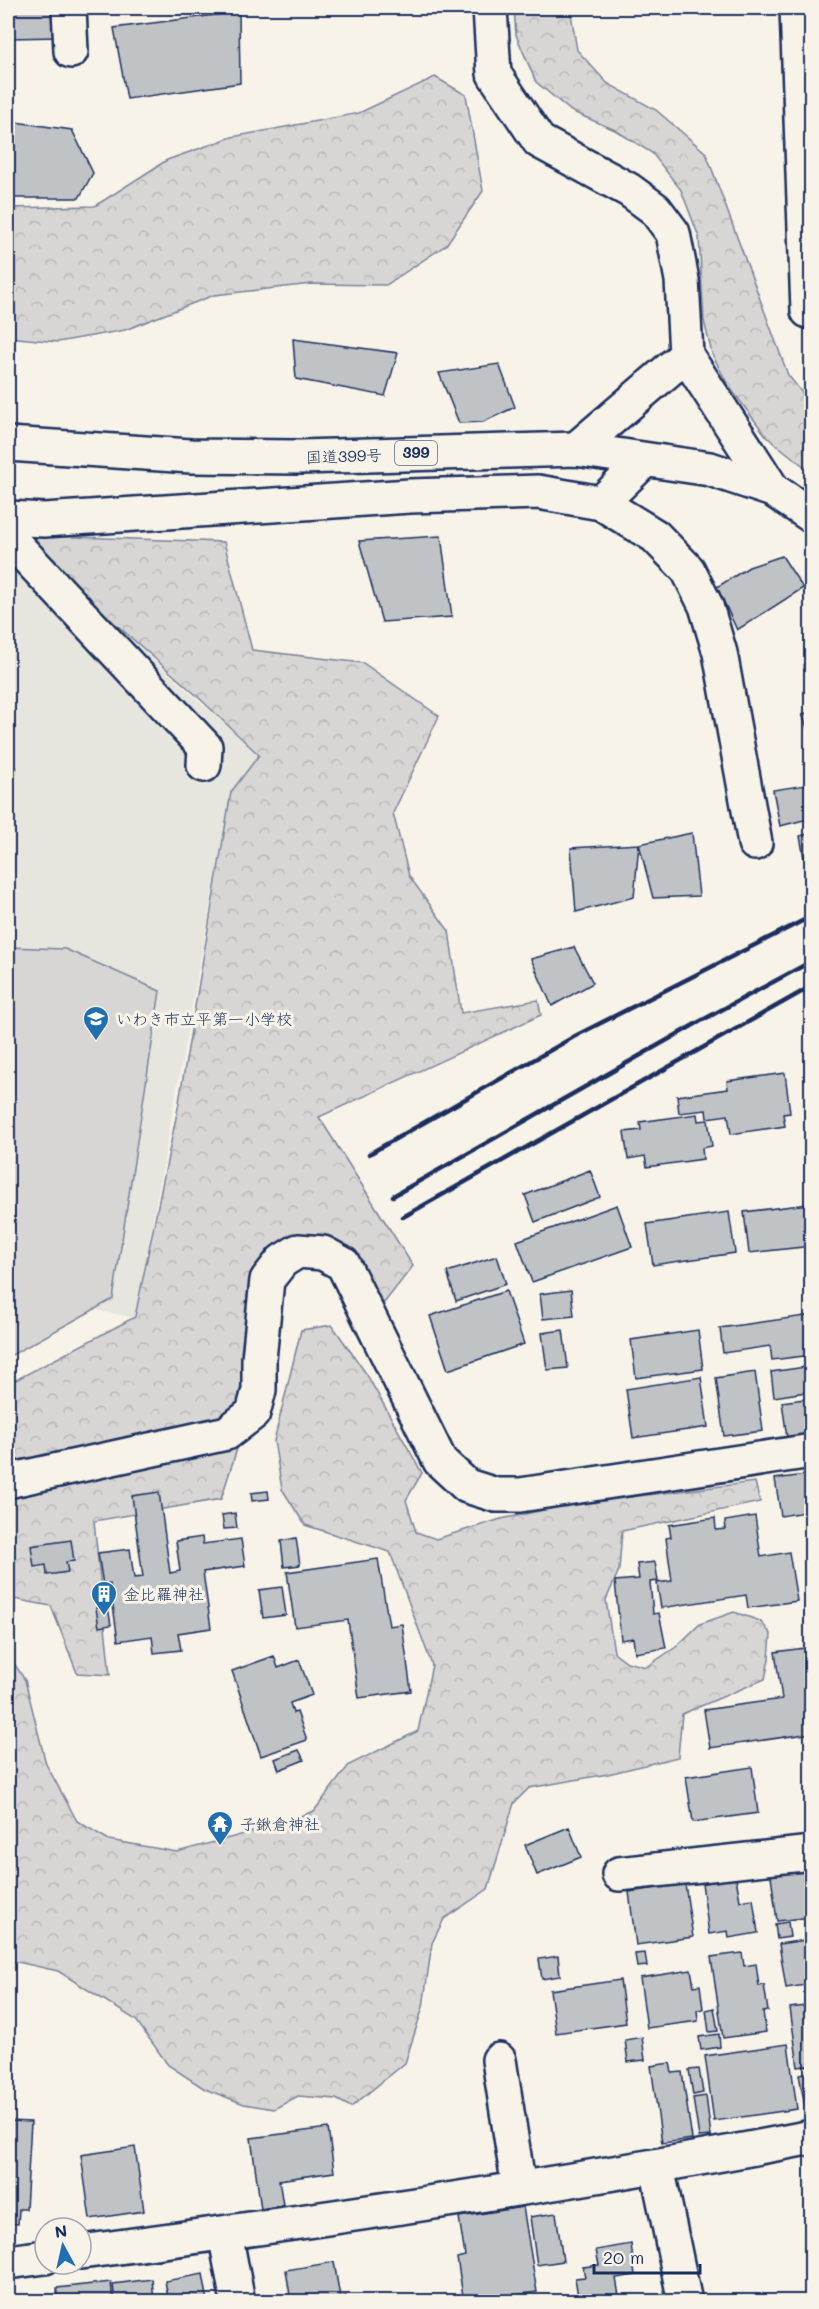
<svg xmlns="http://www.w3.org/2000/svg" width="819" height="2309" viewBox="0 0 819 2309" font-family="Mali,'Klee One',sans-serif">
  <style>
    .built { fill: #e6e5de }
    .green { fill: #d7d6d4; stroke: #798299; stroke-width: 1.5 }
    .forest { fill: url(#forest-crowns); stroke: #798299; stroke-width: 1.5 }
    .building { fill: #c0c3c5; stroke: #1b2f5e; stroke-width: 1.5 }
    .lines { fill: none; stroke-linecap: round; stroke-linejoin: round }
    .minor-casing { stroke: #1b2f5e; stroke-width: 38 }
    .highway-casing { stroke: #1b2f5e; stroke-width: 38 }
    .minor { stroke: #f7f3e8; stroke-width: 33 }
    .highway { stroke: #f7f3e8; stroke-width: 33 }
    .rail { stroke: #1b2f5e; stroke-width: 4.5 }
    .labels { text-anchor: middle; stroke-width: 6; stroke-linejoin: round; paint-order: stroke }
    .shield { fill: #f7f3e8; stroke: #5d6a87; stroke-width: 1.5 }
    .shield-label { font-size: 15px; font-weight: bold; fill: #1b2f5e }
    .street-label { font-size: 16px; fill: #1b2f5e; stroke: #f7f3e8 }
    .poi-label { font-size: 16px; fill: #1b2f5e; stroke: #f7f3e8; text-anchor: start }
  </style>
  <defs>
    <pattern id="forest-crowns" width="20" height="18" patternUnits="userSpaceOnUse" patternTransform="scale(1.5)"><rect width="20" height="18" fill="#d7d6d4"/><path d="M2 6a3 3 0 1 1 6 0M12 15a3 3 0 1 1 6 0" fill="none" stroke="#b8b8b8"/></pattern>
  </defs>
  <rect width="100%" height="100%" fill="#f7f3e8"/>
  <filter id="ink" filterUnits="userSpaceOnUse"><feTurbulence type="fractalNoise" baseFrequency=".0167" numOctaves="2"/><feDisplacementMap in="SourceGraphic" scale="12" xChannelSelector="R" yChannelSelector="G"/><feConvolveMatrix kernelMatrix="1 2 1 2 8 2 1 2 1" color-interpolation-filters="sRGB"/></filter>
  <g filter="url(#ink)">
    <path class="built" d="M8,534L15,535L259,755L231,792L135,1318L8,1292Z"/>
    <path class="green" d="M8,947L65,949L160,991L113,1299L8,1357Z"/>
    <path class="forest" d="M514,8H570L577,50L607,83L656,110L706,153L788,375L811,404V472L767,437L728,385L712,354L704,321L699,237L681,190L652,153L615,130L571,111L536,82L516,35Z
      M435,77L466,95L483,191L446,245L386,285L312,284L214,295L125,330L58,342L8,337V208L95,206L167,160L232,137L359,113Z
      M15,535L224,542L252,650L363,663L439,716L393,813L409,876L449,931L461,1013L538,1000L541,1015L319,1117L413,1266L384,1303L318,1243L261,1297L271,1343L221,1499L94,1521L110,1675L77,1673L51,1606L8,1598V1379L14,1381L135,1317L178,1108L231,792L259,755L196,695Z
      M332,1325L367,1375L422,1473L406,1500L416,1532L436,1539L501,1519L573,1504L755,1482L760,1502L622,1531L619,1570L606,1600L614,1652L627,1662L646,1667L676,1647L700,1624L734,1612L760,1621L771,1634L769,1659L765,1679L682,1714L678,1757L608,1774L529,1788L514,1803L488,1889L444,1919L432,1943L423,2007L405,2063L351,2107L336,2099L298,2096L274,2109L244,2104L205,2089L168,2065L136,2020L58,1971L8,1960V1654L25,1680L46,1764L77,1821L109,1840L177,1852L267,1828L314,1811L349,1765L418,1731L432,1665L390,1552L305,1525L282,1489L274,1441L301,1330Z"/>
    <path class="building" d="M8,8H59L60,37L8,38Z
      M239,12L240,83L127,99L114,28Z
      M8,121L72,130L93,173L79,198H8Z
      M293,339L398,353L385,396L296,379Z
      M499,364L515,407L483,422L459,423L439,373Z
      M441,536L452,617L382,622L359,541Z
      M782,556L803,588L737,630L717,587L749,567Z
      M812,712V741L802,714Z
      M8,766L16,767L8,861Z
      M812,784V818L780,826L773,790Z
      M692,833L699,896L653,898L639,844Z
      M812,833V857L804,858L800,836Z
      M639,844L634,897L576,912L571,848Z
      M574,947L593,983L552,1006L531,959Z
      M785,1073L790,1113L783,1114L785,1126L731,1134L728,1115L707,1118L706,1110L679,1113L677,1096L728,1089L727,1081Z
      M697,1114L698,1121L708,1120L712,1146L702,1148L703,1159L647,1167L645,1156L628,1159L624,1132L641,1130L640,1122Z
      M590,1170L600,1197L535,1222L525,1195Z
      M808,1204L812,1246L749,1253L744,1212Z
      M617,1205L632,1247L532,1282L517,1241Z
      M729,1212L735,1253L653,1265L647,1224Z
      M497,1256L506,1284L456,1301L447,1272Z
      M571,1290L574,1316L543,1319L540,1294Z
      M506,1291L524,1344L448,1370L430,1316Z
      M812,1315V1355L772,1360L770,1346L723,1353L720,1328Z
      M563,1330L568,1368L547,1370L542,1333Z
      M698,1330L703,1369L636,1378L631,1340Z
      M812,1366V1391L774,1397L771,1372Z
      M755,1372L763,1431L724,1436L716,1378Z
      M701,1377L708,1427L633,1438L626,1389Z
      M812,1398V1435L787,1438L782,1402Z
      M805,1475L811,1511L781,1516L775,1479Z
      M268,1491L269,1499L252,1501L251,1493Z
      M159,1492L170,1573L180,1571L176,1541L202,1537L203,1544L241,1539L245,1566L203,1572L211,1628L178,1633L181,1650L154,1653L152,1636L118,1641L110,1584L103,1585L98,1553L130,1549L134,1578L143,1577L132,1496Z
      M235,1513L237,1528L224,1529L222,1515Z
      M755,1516L761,1557L789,1552L797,1601L748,1608L746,1595L661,1608L657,1583L672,1581L666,1538L671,1537L669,1525L715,1518L716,1530L726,1529L725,1521Z
      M296,1538L300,1565L284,1567L281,1541Z
      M71,1540L74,1561L66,1562L68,1572L47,1575L46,1565L34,1567L31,1546Z
      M378,1559L389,1626L402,1624L411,1691L359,1698L348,1620L295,1627L287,1572Z
      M655,1562L658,1581L650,1582L653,1614L659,1613L666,1648L635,1653L633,1638L621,1640L615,1581L639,1579L637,1564Z
      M282,1587L286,1615L263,1618L259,1590Z
      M108,1607L111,1625L99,1627L96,1608Z
      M812,1647V1733L710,1748L704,1710L782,1699L775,1652Z
      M274,1656L278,1668L299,1660L312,1695L290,1703L293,1713L297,1712L307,1740L261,1756L232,1671Z
      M299,1750L304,1760L279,1770L275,1759Z
      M752,1767L758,1813L693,1822L686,1777Z
      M569,1827L581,1857L537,1875L525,1845Z
      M812,1863V1917L777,1921L770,1868Z
      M736,1878L740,1901L753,1899L758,1933L729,1938L728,1931L709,1934L702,1883Z
      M685,1884L693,1937L636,1945L629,1892Z
      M788,1922L790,1937L777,1939L775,1924Z
      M812,1939V1984L786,1988L779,1944Z
      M645,1953L647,1966L637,1967L635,1954Z
      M742,1953L744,1966L756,1964L759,1986L764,1985L768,2011L763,2012L766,2032L723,2038L711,1957Z
      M558,1956L560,1976L542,1979L539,1959Z
      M691,1970L694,1986L700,1985L703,2009L697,2010L698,2021L647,2028L640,1978Z
      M620,1980L626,2023L556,2033L550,1990Z
      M812,2005V2065L798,2067L790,2008Z
      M714,2008L718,2031L709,2032L706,2010Z
      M719,2034L720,2047L701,2050L699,2037Z
      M642,2037L645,2060L628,2062L625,2040Z
      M788,2044L797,2109L714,2121L705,2056Z
      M670,2063L672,2073L682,2072L692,2139L662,2143L651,2066Z
      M699,2069L703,2093L693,2095L689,2070Z
      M812,2072V2117L807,2118L799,2074Z
      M706,2096L711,2136L699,2137L693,2098Z
      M8,2121L31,2122L26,2209H19L18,2224L8,2223Z
      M328,2128L334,2172L279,2180L283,2205L261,2209L251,2138Z
      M135,2147L144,2211L90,2219L81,2155Z
      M523,2207L537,2292L508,2296L509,2302H464L457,2258L465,2256L459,2217Z
      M556,2213L563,2261L537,2265L530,2217Z
      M631,2244L635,2275L616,2278L620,2302H579L575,2278L585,2277L583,2267L599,2265L596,2250Z
      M334,2262L340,2297L346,2296L347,2302H291L286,2270Z
      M203,2274L208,2302H169L165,2281Z
      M152,2279L154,2302H115L113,2284Z
      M111,2282L113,2302H58L57,2288Z"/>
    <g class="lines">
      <defs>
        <path id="minor" d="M69,8L71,51
          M490,8L494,74L539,141L629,190L655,209L673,233L682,280L686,355L576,449
          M797,8L808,311
          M686,355L773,490
          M601,503L645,460
          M8,518L44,520L410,496L538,492L601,503L655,536L688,570L706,606L720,653L755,843
          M8,537L205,747L204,765
          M8,1481L227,1433L253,1413L259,1390V1359L267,1280L282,1261L298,1251L323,1253L343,1264L440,1461L467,1486L496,1495H520L812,1451
          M619,1874L812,1853
          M499,2060L519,2188
          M657,2167L685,2302
          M225,2233L238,2302
          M81,2252C325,2220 570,2184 812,2137
          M8,2262L45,2257"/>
        <path id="highway" d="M8,444L191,456L300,457L576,449L710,469L773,490L812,516"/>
      </defs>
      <use href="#minor" class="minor-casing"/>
      <use href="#highway" class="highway-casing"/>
      <use href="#minor" class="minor"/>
      <use href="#highway" class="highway"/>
      <path class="rail" d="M369,1154L577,1035L812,916
        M393,1196L699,1022L812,961
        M403,1217L812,986"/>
    </g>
  </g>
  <defs>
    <symbol id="school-pin" viewBox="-11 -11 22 30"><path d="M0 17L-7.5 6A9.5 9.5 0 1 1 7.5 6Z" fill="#1f6fb2" stroke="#f7f3e8"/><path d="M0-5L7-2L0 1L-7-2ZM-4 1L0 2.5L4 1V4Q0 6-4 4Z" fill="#fff"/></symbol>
    <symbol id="building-pin" viewBox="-11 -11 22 30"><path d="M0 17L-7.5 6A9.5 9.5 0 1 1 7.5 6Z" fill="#1f6fb2" stroke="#f7f3e8"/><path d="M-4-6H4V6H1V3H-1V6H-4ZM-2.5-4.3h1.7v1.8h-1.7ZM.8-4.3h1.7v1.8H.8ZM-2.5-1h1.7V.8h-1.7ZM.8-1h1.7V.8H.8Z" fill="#fff"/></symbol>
    <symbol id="temple-pin" viewBox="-11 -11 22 30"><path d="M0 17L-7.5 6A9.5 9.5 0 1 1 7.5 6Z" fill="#1f6fb2" stroke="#f7f3e8"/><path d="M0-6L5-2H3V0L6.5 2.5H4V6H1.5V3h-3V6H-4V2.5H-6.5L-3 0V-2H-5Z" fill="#fff"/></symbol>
  </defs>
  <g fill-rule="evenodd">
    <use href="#school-pin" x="81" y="1004" width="30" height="40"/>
    <use href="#building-pin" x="89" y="1579" width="30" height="40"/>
    <use href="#temple-pin" x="205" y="1809" width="30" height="40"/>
  </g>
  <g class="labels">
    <rect class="shield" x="395" y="441" width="42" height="24" rx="4.5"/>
    <g class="shield-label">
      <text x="416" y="458">399</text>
    </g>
    <g class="street-label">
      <text transform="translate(344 456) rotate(-2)" y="6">国道399号</text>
    </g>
    <g class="poi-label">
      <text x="116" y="1025">いわき市立平第一小学校</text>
      <text x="124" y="1600">金比羅神社</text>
      <text x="240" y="1830">子鍬倉神社</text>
    </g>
  </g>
  <rect width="819" height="2309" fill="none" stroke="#f7f3e8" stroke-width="30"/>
  <rect x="15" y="15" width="789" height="2279" fill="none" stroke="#1b2f5e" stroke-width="2" filter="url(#ink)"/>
  <g transform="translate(63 2246) rotate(352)"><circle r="28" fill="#f7f3e8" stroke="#9fa5b1" stroke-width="1.5"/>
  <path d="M0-4.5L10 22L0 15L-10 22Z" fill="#1f6fb2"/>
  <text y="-9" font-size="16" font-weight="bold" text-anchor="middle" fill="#1b2f5e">N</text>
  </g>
  <path d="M594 2264v9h106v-9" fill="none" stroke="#1b2f5e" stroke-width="3"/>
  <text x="603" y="2264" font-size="18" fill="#1b2f5e" stroke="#f7f3e8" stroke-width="4.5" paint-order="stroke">20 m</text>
</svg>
